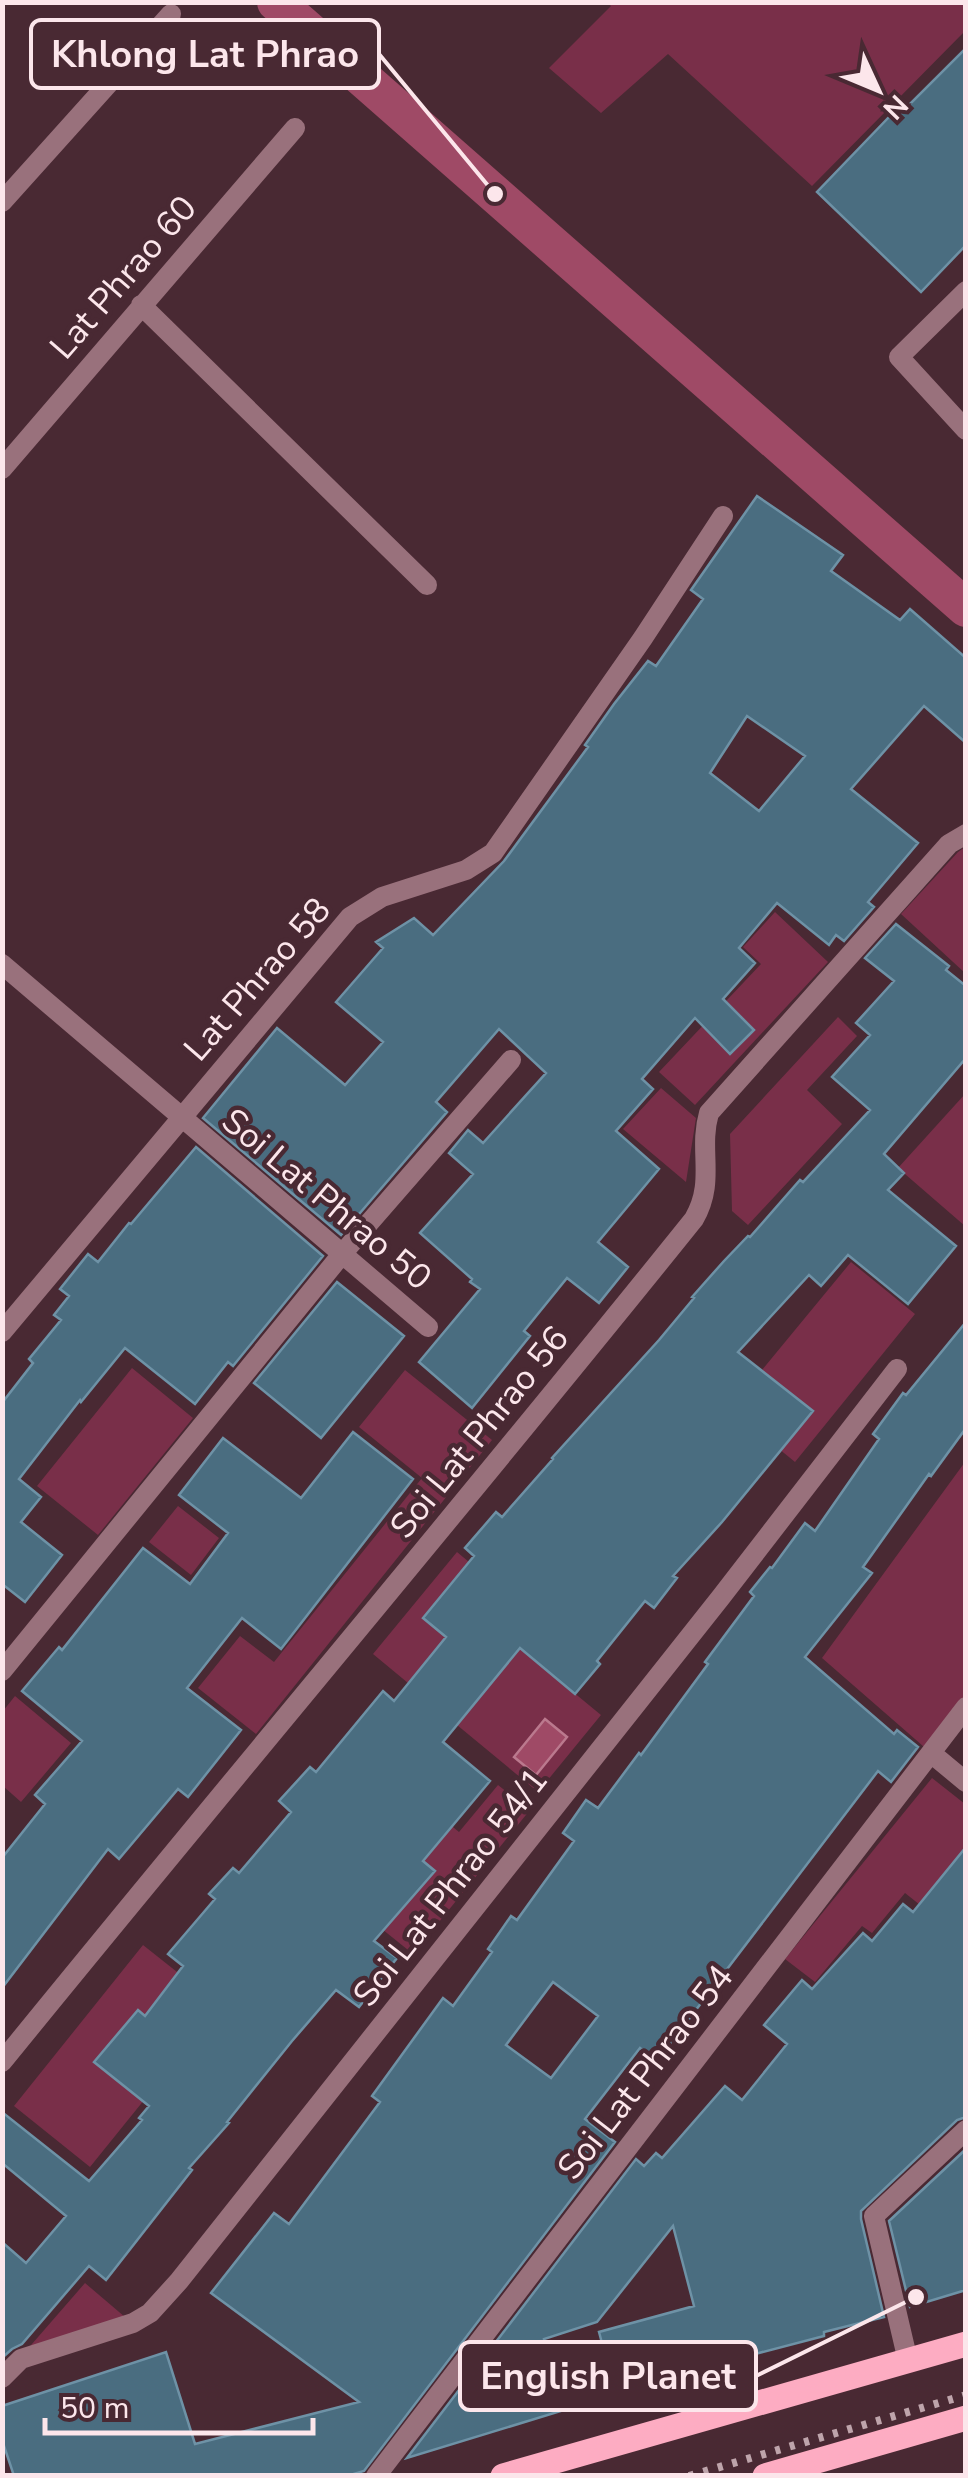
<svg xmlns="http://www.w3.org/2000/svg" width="968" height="2478" viewBox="0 0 968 2478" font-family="'Nunito Sans',sans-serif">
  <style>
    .green { fill: #792f49 }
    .water { fill: #9f4a66; stroke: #bb798e; stroke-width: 2.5 }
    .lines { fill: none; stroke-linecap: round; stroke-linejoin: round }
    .canal { stroke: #9f4a66; stroke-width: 38 }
    .building { fill: #4a6d80; stroke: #6e92a6; stroke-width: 2.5; fill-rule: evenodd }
    .street { stroke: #99717c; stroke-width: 20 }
    .primary { stroke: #fdacc2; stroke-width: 25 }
    .rail { stroke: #bea4ab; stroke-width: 8; stroke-dasharray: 5 10; stroke-linecap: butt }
    .labels { text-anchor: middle; stroke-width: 9; stroke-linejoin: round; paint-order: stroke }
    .street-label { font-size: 35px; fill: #fce6eb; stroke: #492933 }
    .leader { fill: none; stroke: #fce6eb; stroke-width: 4 }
    .callout-dot { fill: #fce6eb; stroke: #492933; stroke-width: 4 }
    .callout { fill: #492933; stroke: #fce6eb; stroke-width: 4 }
    .callout-label { font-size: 38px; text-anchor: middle; font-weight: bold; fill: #fce6eb }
  </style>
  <rect width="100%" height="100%" fill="#492933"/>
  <path class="green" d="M608,3H965V31L812,186L668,54L601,113L549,68L611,6Z
    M965,847V973L901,914L958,852Z
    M775,912L828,962L695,1105L659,1072L761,964L743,947Z
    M838,1017L857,1036L807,1090L842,1124L748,1225L732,1211L730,1134Z
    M661,1088L696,1118L686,1182L623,1129Z
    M965,1094V1226L898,1168Z
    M851,1262L915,1314L795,1462L730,1409Z
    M132,1368L193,1418L98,1535L37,1486Z
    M405,1370L492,1440L256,1734L198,1688L240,1636L274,1662L422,1478L359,1427Z
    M965,1462V1708L931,1753L822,1658Z
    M178,1506L219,1538L191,1575L149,1542Z
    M457,1552L469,1562L423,1617L446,1637L408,1683L373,1654Z
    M552,1623L527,1654L601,1715L538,1792L457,1725L480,1651Z
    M15,1696L71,1743L21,1802L3,1786V1711Z
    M932,1778L965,1804V1908L949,1928L905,1893L872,1933L862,1926L815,1982L785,1959Z
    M498,1785L530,1810L413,1954L331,1888L442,1818L459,1832Z
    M143,1945L220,2006L90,2167L14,2106Z
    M85,2283L132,2323L25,2352Z"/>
  <path class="water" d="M545,1719L567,1737L536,1775L514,1757Z"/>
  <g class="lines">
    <path class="canal" d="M276,2L966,608"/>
  </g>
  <path class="building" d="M966,48V245L921,292L817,192L890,116L894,120Z
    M757,496L843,555L831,571L900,620L910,609L966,658V743L924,706L851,789L918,843L868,902L874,907L844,941L836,935L829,945L777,903L739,948L755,963L723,999L754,1030L730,1054L695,1018L642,1079L653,1089L616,1131L659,1169L598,1242L628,1267L599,1303L567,1278L524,1331L530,1336L472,1408L419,1362L480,1289L470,1282L472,1279L420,1233L473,1174L449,1153L468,1130L483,1143L546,1073L499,1029L436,1102L447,1112L341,1235L203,1118L277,1028L345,1085L383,1042L336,1002L383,948L376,942L414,918L433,935L504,861L588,747L585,745L614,704L648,661L656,666L703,599L691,590ZM747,716L805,756L759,811L710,773Z
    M896,924L949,966L946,970L966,986V1058L884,1154L904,1173L888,1190L956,1246L908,1304L848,1255L821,1286L809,1275L738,1352L813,1411L722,1522L673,1576L677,1578L654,1608L645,1601L597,1661L600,1664L575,1694L520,1648L443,1742L490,1781L423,1861L435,1871L374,1941L397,1958L359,2007L336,1990L292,2041L227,2122L229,2123L189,2168L192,2170L106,2280L89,2266L22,2344L12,2349L2,2358V2242L26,2263L66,2216L2,2163V2112L89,2181L142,2120L139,2118L149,2106L94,2062L138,2010L145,2016L183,1966L168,1954L215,1899L209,1894L233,1868L239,1873L291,1812L279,1801L310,1767L316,1772L383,1691L394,1701L446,1637L423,1618L474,1556L465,1548L496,1512L502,1517L553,1459L552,1458L659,1340L694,1298L692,1297L724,1261L748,1236L750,1237L800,1180L803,1182L870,1110L832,1077L870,1035L856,1023L894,981L865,958Z
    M196,1147L323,1256L233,1366L228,1362L195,1404L125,1348L81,1402L80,1400L19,1479L41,1497L21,1522L62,1555L25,1602L2,1584V1403L33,1363L29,1359L61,1320L54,1315L69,1296L60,1289L88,1254L98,1262L129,1223L131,1224Z
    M337,1282L404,1336L321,1438L254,1383Z
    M966,1322V1428L931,1476L929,1474L863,1567L872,1573L805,1657L894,1734L897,1730L918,1747L891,1782L878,1771L657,2061L640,2048L585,2119L615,2142L364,2471L347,2476H14L2,2440V2406L166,2352L195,2444L359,2402L211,2293L274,2213L289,2224L380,2102L372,2096L443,1998L453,2006L492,1952L488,1949L511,1916L517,1920L574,1841L563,1833L586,1800L598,1808L639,1753L641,1755L708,1664L705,1662L754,1596L750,1592L770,1567L772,1568L805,1523L815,1531L879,1439L873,1434L903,1393L906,1395ZM553,1982L598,2016L551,2078L506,2045Z
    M353,1432L413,1479L281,1649L242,1618L187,1688L241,1730L188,1797L178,1789L119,1859L108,1849L2,1988V1858L45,1804L35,1795L82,1741L22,1691L59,1647L62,1650L143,1548L190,1584L228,1533L179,1495L223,1438L301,1498Z
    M966,1847V2117L957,2120L861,2211V2219L884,2317L824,2332V2336L732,2360L734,2366L617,2399L599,2332L694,2306L673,2226L597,2322L544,2339L561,2411L407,2458L636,2159L644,2166L656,2153L662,2158L725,2086L742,2100L787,2044L764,2025L802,1980L812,1989L863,1933L872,1941L903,1904L913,1912Z
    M966,2149V2290L910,2307L889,2221Z"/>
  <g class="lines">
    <path class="street" d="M2,202L171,14
      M966,291L899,357L966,430
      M141,305L427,585
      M2,469L295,128
      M2,964L428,1327
      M2,1332L350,917L382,897L466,870L493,853L643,638L723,516
      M2,1671L342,1254L511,1060
      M931,1753L966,1782
      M2,2062C231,1780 466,1503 694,1219C716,1181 698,1151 709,1113L949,844L966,834
      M908,2361L874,2216L966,2130
      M2,2378L21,2359L133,2323L150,2313L179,2281L721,1597L897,1369
      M376,2476L966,1707"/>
    <path class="primary" d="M503,2476L966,2344
      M765,2476L966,2418"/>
    <path class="rail" d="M689,2476L966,2395"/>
  </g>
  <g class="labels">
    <g class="street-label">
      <text transform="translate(123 277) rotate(-49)" y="12">Lat Phrao 60</text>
      <text transform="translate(257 979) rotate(-49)" y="12">Lat Phrao 58</text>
      <text transform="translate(327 1199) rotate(40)" y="12">Soi Lat Phrao 50</text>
      <text transform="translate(479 1432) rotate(-51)" y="12">Soi Lat Phrao 56</text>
      <text transform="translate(450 1887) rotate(-52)" y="12">Soi Lat Phrao 54/1</text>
      <text transform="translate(645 2072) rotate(-52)" y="12">Soi Lat Phrao 54</text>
    </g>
  </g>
  <path class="leader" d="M495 194L379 54M916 2297L756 2376"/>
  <g class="callout-dot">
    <circle cx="495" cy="194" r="10"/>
    <circle cx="916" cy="2297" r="10"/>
  </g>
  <g class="callout">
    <rect x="31" y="20" width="348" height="68" rx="10"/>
    <rect x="460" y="2342" width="296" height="68" rx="10"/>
  </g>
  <g class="callout-label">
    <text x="205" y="67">Khlong Lat Phrao</text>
    <text x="608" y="2389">English Planet</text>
  </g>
  <rect width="968" height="2478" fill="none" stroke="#fce6eb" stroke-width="10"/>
  <g transform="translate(878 90) rotate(134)" stroke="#492933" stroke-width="8" paint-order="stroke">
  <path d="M0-8L18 38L0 25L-18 38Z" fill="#fce6eb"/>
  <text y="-15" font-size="28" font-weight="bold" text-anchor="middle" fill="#fce6eb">N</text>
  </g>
  <path d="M45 2418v15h268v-15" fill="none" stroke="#fce6eb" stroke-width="5"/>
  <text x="60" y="2418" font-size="30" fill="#fce6eb" stroke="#492933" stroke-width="8" paint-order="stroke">50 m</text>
</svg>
